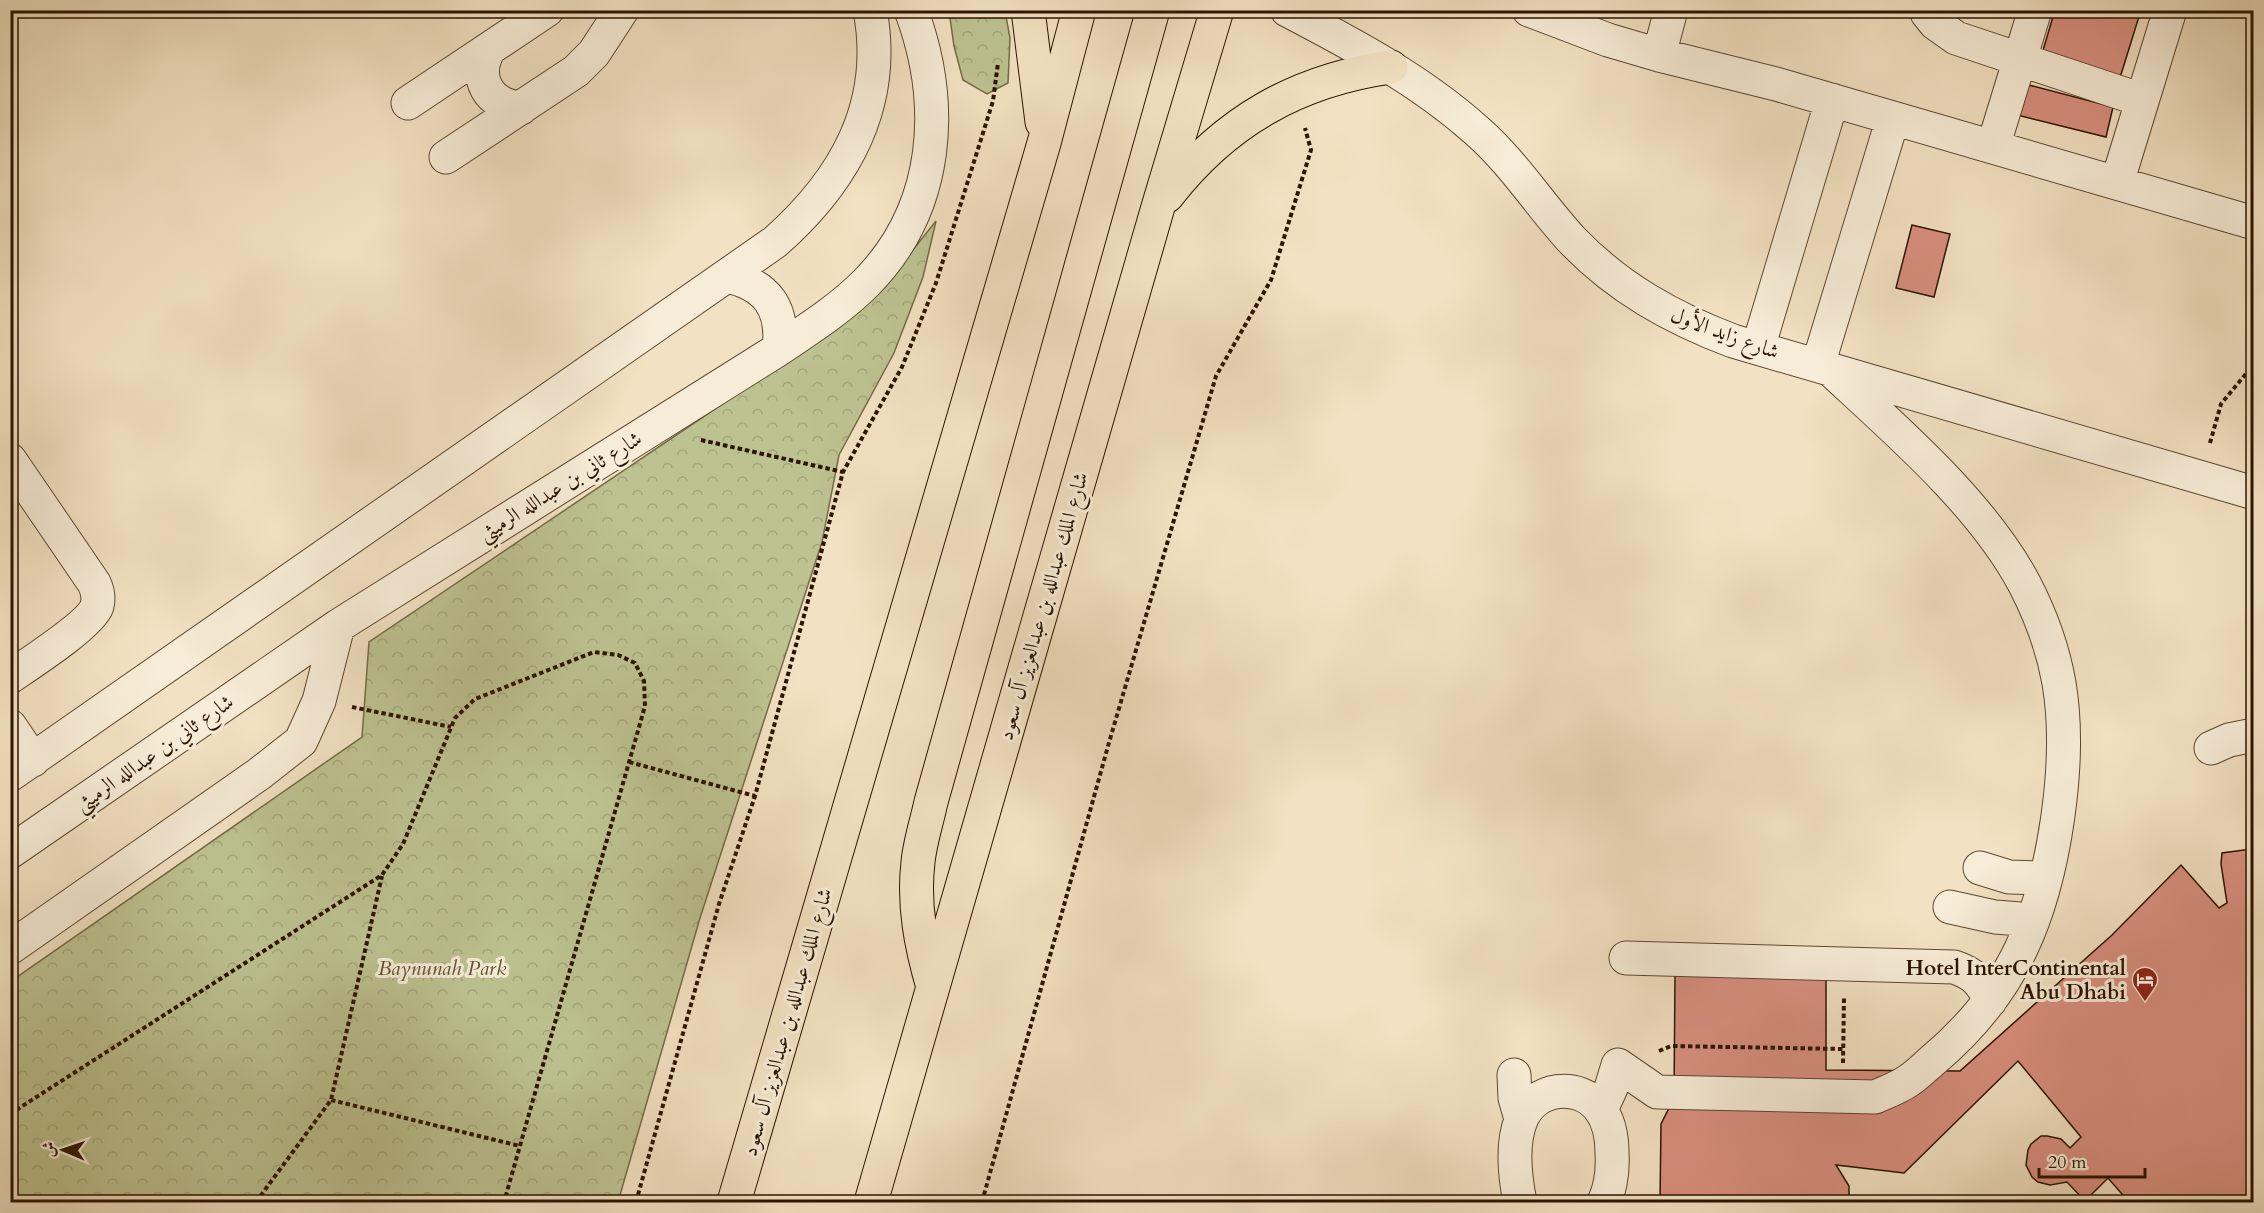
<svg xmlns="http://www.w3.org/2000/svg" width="2264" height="1213" viewBox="0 0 2264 1213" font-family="Cardo,Amiri,serif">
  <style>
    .forest { fill: url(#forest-crowns); stroke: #746b48; stroke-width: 1.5 }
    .building { fill: #d88f7f; stroke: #2b1400; stroke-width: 1.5 }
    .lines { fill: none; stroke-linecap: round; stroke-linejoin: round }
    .minor-casing { stroke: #5d4730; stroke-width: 35 }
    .major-casing { stroke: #2b1400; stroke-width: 35 }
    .path { stroke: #2b1400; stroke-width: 4; stroke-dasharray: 4.5 3; stroke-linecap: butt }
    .minor { stroke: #f7ecd7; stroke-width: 33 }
    .major { stroke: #f2e1c2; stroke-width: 33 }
    .labels { text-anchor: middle; stroke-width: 6; stroke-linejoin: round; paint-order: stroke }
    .street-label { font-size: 21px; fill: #2b1400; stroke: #f7ecd7 }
    .park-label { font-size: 21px; font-style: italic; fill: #5e5133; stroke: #f7ecd7 }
    .poi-label { font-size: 21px; font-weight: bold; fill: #2b1400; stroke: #f7ecd7; text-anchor: end }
  </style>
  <defs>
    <pattern id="forest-crowns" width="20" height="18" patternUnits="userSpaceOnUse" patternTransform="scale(1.5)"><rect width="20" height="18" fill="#bdc291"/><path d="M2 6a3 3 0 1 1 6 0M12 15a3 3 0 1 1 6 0" fill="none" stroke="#a3a67b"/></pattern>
  </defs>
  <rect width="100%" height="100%" fill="#f2e1c2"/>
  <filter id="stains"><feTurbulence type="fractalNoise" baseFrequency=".00333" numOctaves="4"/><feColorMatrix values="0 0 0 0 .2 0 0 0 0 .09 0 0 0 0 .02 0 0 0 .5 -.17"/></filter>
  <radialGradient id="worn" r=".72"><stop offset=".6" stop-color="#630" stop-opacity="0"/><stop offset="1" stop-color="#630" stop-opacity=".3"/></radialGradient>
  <path class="forest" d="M949,11H1005L1010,38L1008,83L987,94L963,80L954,46Z
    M936,221L923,277L894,353L839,455L822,542L700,918L618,1202H11L10,982L362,737L369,642L859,312L892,276Z"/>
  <path class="building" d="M2055,10H2141L2119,81L2041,57Z
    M2025,84L2113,107L2106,137L2017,115Z
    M1912,225L1950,234L1934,297L1896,288Z
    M2251,849L2254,893V1202H2129L2108,1178L2085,1201L2067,1182L2050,1185L2038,1182L2032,1177L2026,1165L2028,1150L2031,1144L2041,1136H2047L2061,1139L2070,1148L2081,1137L2018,1061L1904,1173L1836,1165L1849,1186V1202H1660L1661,1124L1674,1098L1675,976L1826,978V1070L1960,1071L2112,935L2181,865L2219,908L2227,903L2221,864L2222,853Z"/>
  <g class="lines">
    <defs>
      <path id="minor" d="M1287,10C1354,45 1420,80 1476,130C1513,162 1539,204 1572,240C1618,288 1672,318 1733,341L2254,493
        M1529,10L1608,40L1659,55L1776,84L2254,223
        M1927,13L1935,23L1956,38L2142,100
        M489,49C473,78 488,105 521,108
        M1659,55L1671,10
        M408,103L547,10
        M1993,147L2035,10
        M446,157L576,71L594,53L622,10
        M2117,183L2170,10
        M727,276C767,285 784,308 779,349
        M1758,348L1832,100
        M1818,365L1893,118
        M10,460L94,583C98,591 99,598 97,606C91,624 29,664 10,677
        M10,726L33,760
        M2211,748L2229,740L2254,735
        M10,775L775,242C844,181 888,106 870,10
        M10,852L338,626L779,349C810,328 840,309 866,283C940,208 946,104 911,10
        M1980,868L2009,877L2045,878
        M1950,907L1995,917L2033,920
        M10,948L259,774L301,741L319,701L338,626
        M1626,958L1954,967C1973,973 1982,982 1990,1001
        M1514,1075L1515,1098L1521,1119
        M1601,1110L1611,1088L1618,1065L1657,1092L1875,1097C1886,1092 1898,1088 1908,1081C1916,1076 1924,1068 1932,1061C1969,1030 2000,993 2021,949C2055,878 2072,760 2059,683C2053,649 2041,616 2025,585C1983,505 1898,432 1832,371
        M1520,1202C1515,1177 1511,1145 1521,1120C1534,1087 1579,1081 1600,1109C1609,1121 1612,1138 1612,1153C1613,1170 1611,1187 1604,1202"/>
      <path id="major" d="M1028,10L1042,122
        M1167,196C1225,121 1298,80 1391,67
        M933,987C921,946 913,905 918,862C920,842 927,821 931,802L1153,10
        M734,1202L1044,143L1079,10
        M871,1202L1158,207L1217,10"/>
    </defs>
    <use href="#minor" class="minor-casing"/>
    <use href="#major" class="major-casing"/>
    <path class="path" d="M701,440L843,472
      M2210,443L2221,404L2254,364
      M352,707L451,727
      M629,762L755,796
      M1659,1051L1671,1046L1843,1049
      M1843,1063L1844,998
      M331,1100L520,1146
      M10,1114L382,875L403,844L455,718L475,699L594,652L618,655L635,663L644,681L645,706L504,1202
      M256,1202L331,1100L382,876
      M636,1202L719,904L755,796L843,472L902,367L936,283L993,101L998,63
      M982,1202L1108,746L1216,376L1271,280L1311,150L1305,128"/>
    <use href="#minor" class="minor"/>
    <use href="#major" class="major"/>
  </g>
  <defs>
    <symbol id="hotel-pin" viewBox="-11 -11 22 30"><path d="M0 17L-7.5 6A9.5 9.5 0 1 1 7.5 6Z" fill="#8f2418" stroke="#f7ecd7"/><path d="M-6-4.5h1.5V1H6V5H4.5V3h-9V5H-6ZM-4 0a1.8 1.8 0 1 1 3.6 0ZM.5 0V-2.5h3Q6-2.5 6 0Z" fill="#fff"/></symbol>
  </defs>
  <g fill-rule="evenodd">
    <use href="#hotel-pin" x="2130" y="965" width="30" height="40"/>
  </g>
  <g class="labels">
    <g class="street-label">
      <text transform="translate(1725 333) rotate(20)" y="7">شارع زايد الأول</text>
      <text transform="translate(560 486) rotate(-32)" y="7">شارع ثاني بن عبدالله الرميثي</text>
      <text transform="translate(1043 606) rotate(-74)" y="7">شارع الملك عبدالله بن عبدالعزيز آل سعود</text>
      <text transform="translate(154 753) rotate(-35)" y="7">شارع ثاني بن عبدالله الرميثي</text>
      <text transform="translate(787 1022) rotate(-74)" y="7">شارع الملك عبدالله بن عبدالعزيز آل سعود</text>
    </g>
    <g class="park-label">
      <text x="442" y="975">Baynunah Park</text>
    </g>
    <g class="poi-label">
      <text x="2126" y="975">Hotel InterContinental<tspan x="2126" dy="24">Abu Dhabi</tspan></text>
    </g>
  </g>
  <rect width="2264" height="1213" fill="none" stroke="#f2e1c2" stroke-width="36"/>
  <rect x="12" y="12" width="2240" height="1189" fill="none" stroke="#2b1400" stroke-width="3"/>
  <rect x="18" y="18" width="2228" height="1177" fill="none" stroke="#2b1400" stroke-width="1.5"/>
  <g transform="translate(63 1150) rotate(272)" stroke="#f7ecd7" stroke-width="4.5" paint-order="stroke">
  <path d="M0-4.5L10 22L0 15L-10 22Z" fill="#2b1400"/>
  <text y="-9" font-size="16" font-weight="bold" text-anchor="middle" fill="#2b1400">ش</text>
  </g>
  <path d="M2039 1168v9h106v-9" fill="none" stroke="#2b1400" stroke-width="3"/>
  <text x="2048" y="1168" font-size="18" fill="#2b1400" stroke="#f7ecd7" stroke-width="4.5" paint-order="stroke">20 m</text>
  <rect width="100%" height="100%" filter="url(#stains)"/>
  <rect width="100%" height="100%" fill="url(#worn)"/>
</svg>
